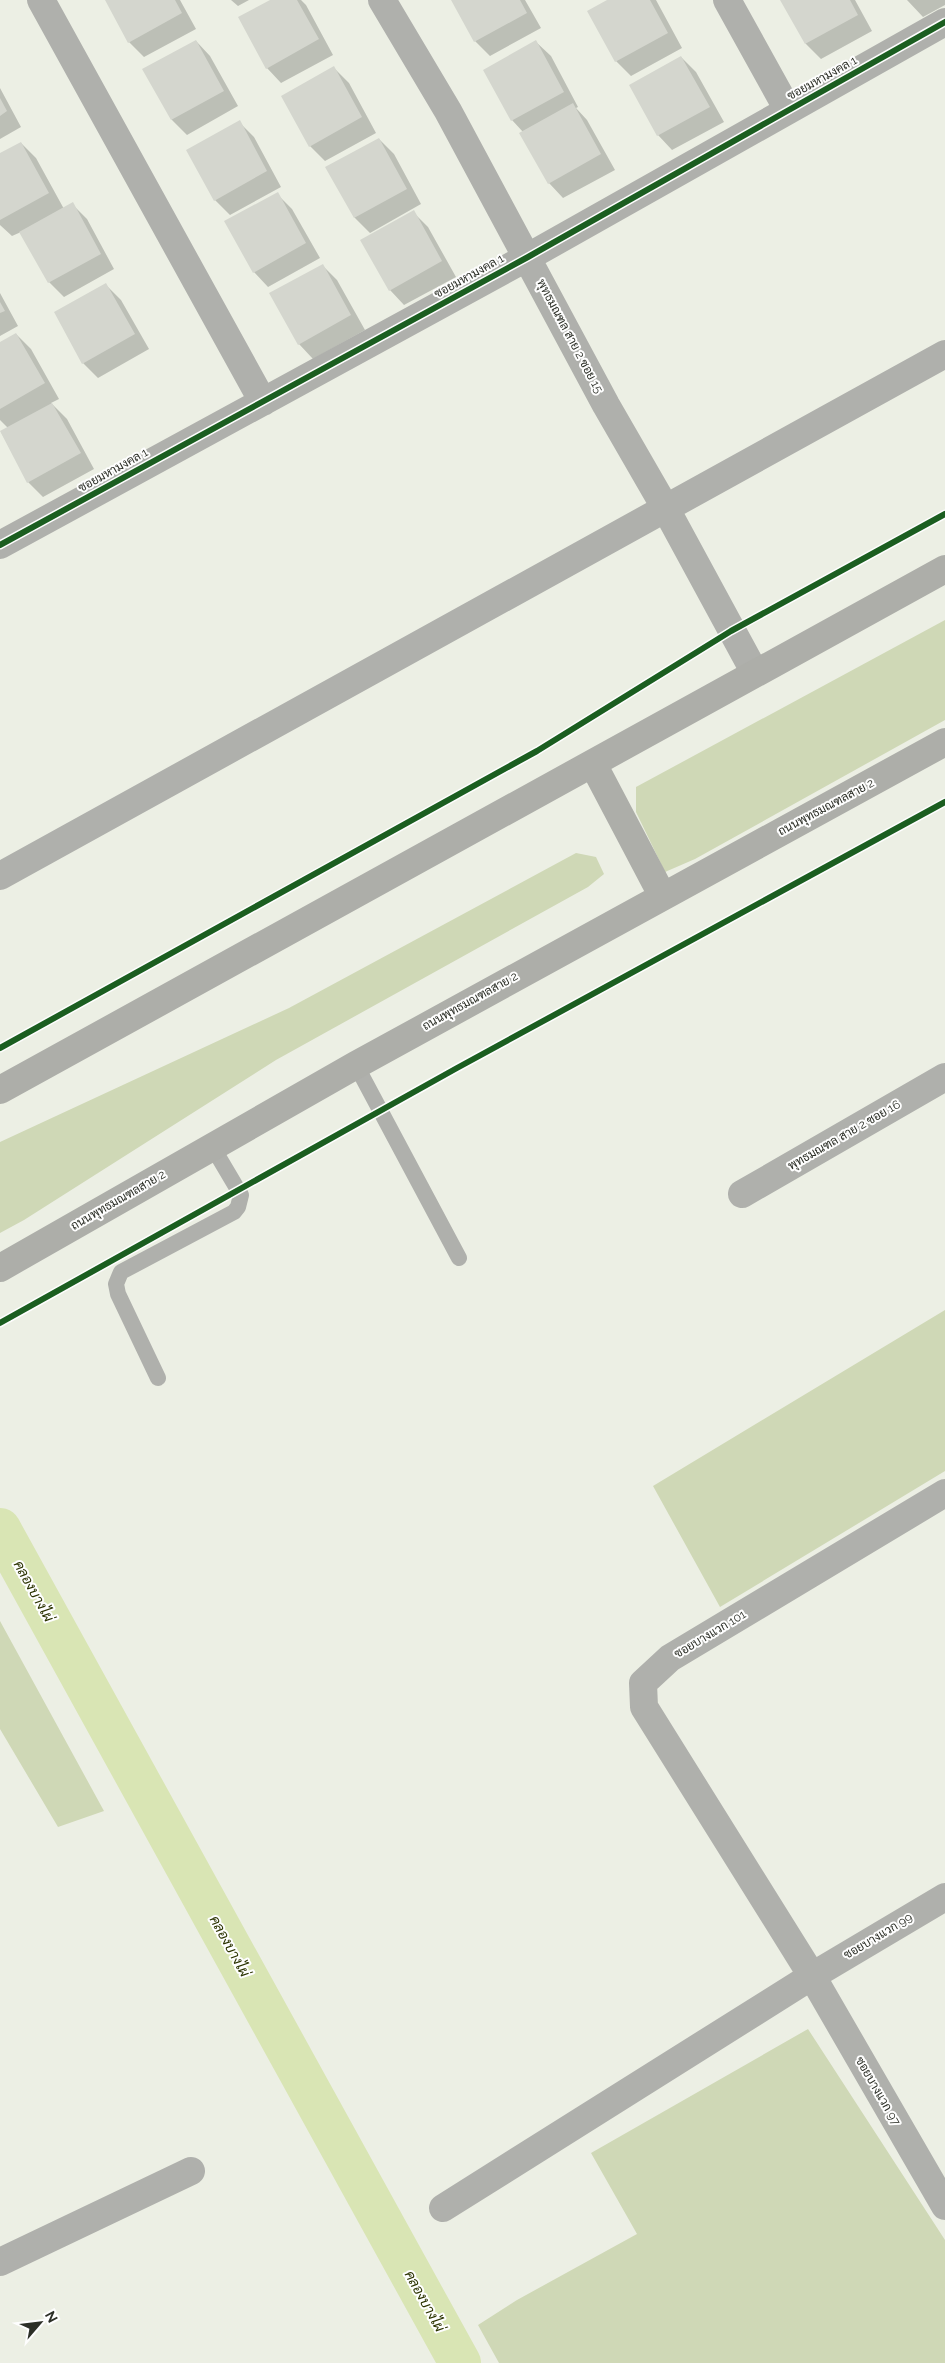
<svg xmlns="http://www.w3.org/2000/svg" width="945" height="2363" viewBox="0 0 945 2363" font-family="Raleway,Sarabun,sans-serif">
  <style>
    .green { fill: #cfd8b6 }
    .shadow { fill: #0003 }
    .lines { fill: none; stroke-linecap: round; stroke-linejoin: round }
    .canal { stroke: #d9e5b4; stroke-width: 42 }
    .building { fill: #d4d6ce }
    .service { stroke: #afb0ac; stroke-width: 16 }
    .minor { stroke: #afb0ac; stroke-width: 28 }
    .secondary { stroke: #adaea9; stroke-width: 28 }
    .cycleway-casing { stroke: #fefefe; stroke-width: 9 }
    .cycleway { stroke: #1b5e20; stroke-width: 6 }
    .labels { text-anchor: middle; stroke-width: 4; stroke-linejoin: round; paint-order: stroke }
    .street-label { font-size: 12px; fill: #2c2f27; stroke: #fefefe }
    .water-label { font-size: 14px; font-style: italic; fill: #2b3301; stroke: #fefefe }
  </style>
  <rect width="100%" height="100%" fill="#ecefe4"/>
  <path class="green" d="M945,620V720L695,859L665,872L636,812V787Z
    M576,853L596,857L604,874L588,887L276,1060L24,1220L0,1233V1142L289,1008Z
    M945,1310V1471L720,1607L653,1486Z
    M0,1621L104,1811L58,1827L0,1729Z
    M808,2029L945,2240V2363H499L478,2325L517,2300L637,2234L591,2153Z"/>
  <path class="shadow" d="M107,0H180L196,29L144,57L129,42Z
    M231,0H249L238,6Z
    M272,0H301L306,5L333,55L281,83L267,68Z
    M452,0H525L541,28L490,56L475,41Z
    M610,0H656L682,48L631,76L616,61L589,12Z
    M782,0H855L872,31L821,59L806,44Z
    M907,0H945V5L923,17Z
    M196,41L210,56L238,106L187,135L172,120L144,69Z
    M536,42L551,56L578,107L576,108L587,120L615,170L563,198L549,183L523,132L512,120Z
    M681,57L696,72L724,122L672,150L658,135Z
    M334,68L349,83L376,133L325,161L310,146Z
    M0,88L21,127L0,139Z
    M239,122L254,137L281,187L230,215L215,200L188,150Z
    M379,139L394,154L421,204L370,233L355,218L327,167Z
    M21,143L36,158L64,209L72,204L87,219L114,269L64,297L49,282L21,232L12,236L0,225V155Z
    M277,194L292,209L320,258L268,287L254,272Z
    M413,212L428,227L456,277L404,305L390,290Z
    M323,266L337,280L365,330L313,359L299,344Z
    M106,285L121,300L149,349L98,378L83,363Z
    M0,293L18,326L0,336Z
    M16,334L31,349L59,399L51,403L67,419L94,469L43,497L28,482L1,432L8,428L0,420V343Z"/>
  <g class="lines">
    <path class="canal" d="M0,1529L460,2363"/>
  </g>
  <path class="building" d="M105,0H175L182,13L128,43Z
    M270,0H297L319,39L266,69L238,17Z
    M451,0H520L527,13L474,42Z
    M607,0H650L668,33L615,62L587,11Z
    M780,0H850L858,15L805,44Z
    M196,40L224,91L171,120L142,69Z
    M536,40L564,92L511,121L483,70Z
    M681,56L710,107L657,136L629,85Z
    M334,66L362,117L309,147L281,96Z
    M0,98L7,111L0,116Z
    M573,103L601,154L548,184L519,133Z
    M240,120L267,171L214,201L186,150Z
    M379,138L407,189L354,218L325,167Z
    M21,142L49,193L0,220V153Z
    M278,192L306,243L253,273L224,221Z
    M73,202L101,254L48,283L19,232Z
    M414,210L442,261L389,291L360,240Z
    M323,264L351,315L298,345L269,293Z
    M106,283L135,334L82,364L54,312Z
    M0,302L5,311L0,313Z
    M16,333L45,383L0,409V342Z
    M52,403L81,453L27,483L0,431Z"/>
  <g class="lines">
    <path class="service" d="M356,1065L459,1258
      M158,1378L118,1294L116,1284L121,1272L234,1212L238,1207L241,1195L212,1146"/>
    <path class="minor" d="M41,0L263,402
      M382,0L448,111L606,405L666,509L755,673
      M727,0L788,110
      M0,545L528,257L945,22
      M0,876L945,354
      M742,1194L945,1077
      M945,1493L670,1658L643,1683L644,1707L812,1976L945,2206
      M443,2208L812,1976L945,1897
      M0,2262L191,2171"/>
    <path class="secondary" d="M593,764L662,895
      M0,1090L945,569
      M0,1268L356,1065L945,742"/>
    <defs>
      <path id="cycleway" d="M0,545L528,257L945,22
        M0,1048L537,751L731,631L945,514
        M0,1323L457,1068L945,802"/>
    </defs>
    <use href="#cycleway" class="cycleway-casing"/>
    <use href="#cycleway" class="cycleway"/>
  </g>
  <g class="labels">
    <g class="street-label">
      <text transform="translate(822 78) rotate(-29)" y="4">ซอยมหามงคล 1</text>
      <text transform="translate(469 276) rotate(-29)" y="4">ซอยมหามงคล 1</text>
      <text transform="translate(570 336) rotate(62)" y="4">พุทธมณฑล สาย 2 ซอย 15</text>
      <text transform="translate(113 470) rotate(-29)" y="4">ซอยมหามงคล 1</text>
      <text transform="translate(826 807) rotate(-28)" y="4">ถนนพุทธมณฑลสาย 2</text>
      <text transform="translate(470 1001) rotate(-29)" y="4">ถนนพุทธมณฑลสาย 2</text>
      <text transform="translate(844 1135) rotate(-30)" y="4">พุทธมณฑล สาย 2 ซอย 16</text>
      <text transform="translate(118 1200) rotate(-30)" y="4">ถนนพุทธมณฑลสาย 2</text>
      <text transform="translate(710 1634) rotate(-31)" y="4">ซอยบางแวก 101</text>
      <text transform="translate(878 1936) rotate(-31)" y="4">ซอยบางแวก 99</text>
      <text transform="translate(878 2091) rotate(60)" y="4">ซอยบางแวก 97</text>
    </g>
    <g class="water-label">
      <text transform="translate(34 1591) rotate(61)" y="5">คลองบางไผ่</text>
      <text transform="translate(230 1946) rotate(61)" y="5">คลองบางไผ่</text>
      <text transform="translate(425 2301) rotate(61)" y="5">คลองบางไผ่</text>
    </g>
  </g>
  <g transform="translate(40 2323) rotate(62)" stroke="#fefefe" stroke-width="4" paint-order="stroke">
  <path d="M0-4L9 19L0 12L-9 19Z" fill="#2c2f27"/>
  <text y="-8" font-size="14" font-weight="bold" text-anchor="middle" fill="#2c2f27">N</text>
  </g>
</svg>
